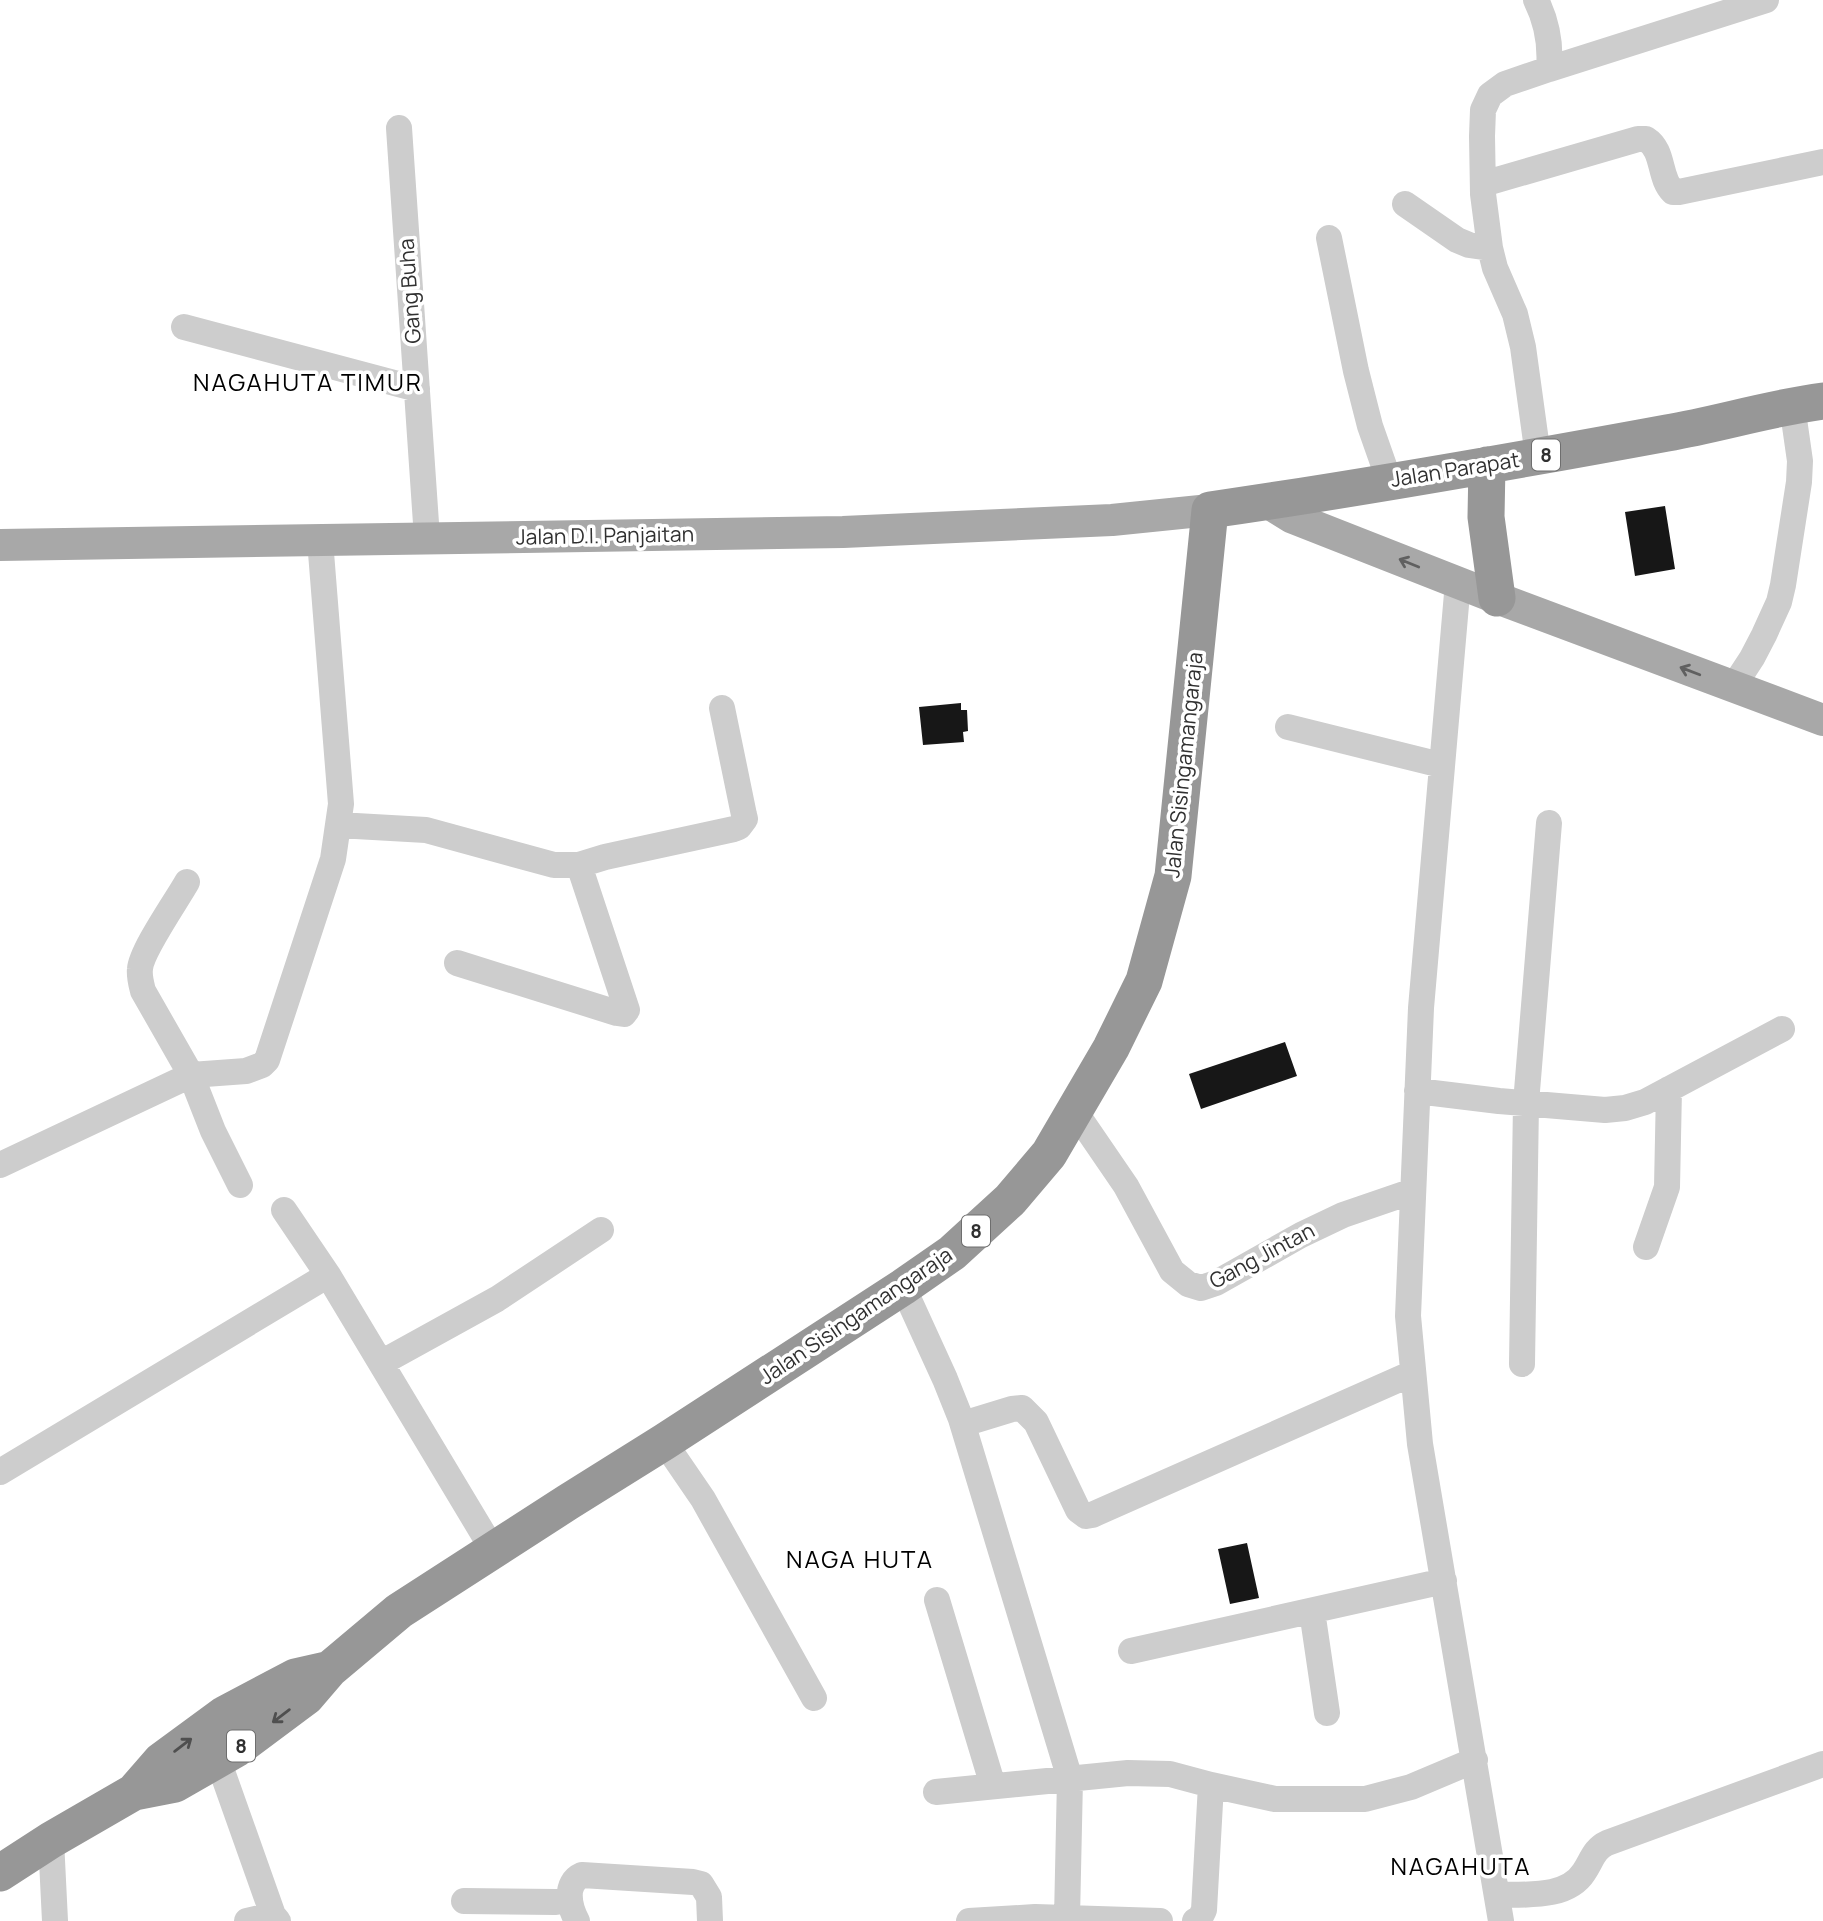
<svg xmlns="http://www.w3.org/2000/svg" width="1823" height="1921" viewBox="0 0 1823 1921" font-family="Manrope,sans-serif">
  <style>
    .building { fill: #171717 }
    .lines { fill: none; stroke-linecap: round; stroke-linejoin: round }
    .minor { stroke: #cdcdcd; stroke-width: 26 }
    .major { stroke: #a8a8a8; stroke-width: 32 }
    .highway { stroke: #979797; stroke-width: 37 }
    .oneway { stroke: #606060 }
    .oneway2 { stroke: #4f4f4f }
    .labels { text-anchor: middle; stroke-width: 7; stroke-linejoin: round; paint-order: stroke }
    .shield { fill: #fff; stroke: #6e6e6e; stroke-width: 2 }
    .shield-label { font-size: 19px; font-weight: bold; fill: #303030 }
    .street-label { font-size: 21px; fill: #303030; stroke: #fff }
    .quarter-label { font-size: 24px; letter-spacing: 2px; fill: #000; stroke: #fff }
  </style>
  <rect width="100%" height="100%" fill="#fff"/>
  <path class="building" d="M1665,506L1675,569L1635,576L1625,512Z
    M961,703V710H967L968,731L963,732L964,742L923,745L919,707Z
    M1285,1042L1297,1076L1201,1109L1189,1074Z
    M1247,1543L1259,1598L1230,1604L1218,1549Z"/>
  <g class="lines">
    <path class="minor" d="M1536,0C1547,22 1551,45 1549,69L1505,84L1490,95L1483,110L1482,136L1483,194L1490,248L1495,268L1515,314L1523,347L1538,456
      M1549,69L1766,0
      M399,128L427,538
      M1483,184L1638,139H1646C1665,151 1658,177 1673,192H1679L1823,162
      M1405,204L1457,240L1469,245L1490,248
      M1329,238L1356,371L1370,426L1389,480
      M184,327L417,389
      M1458,582L1421,1008L1408,1316L1420,1444L1501,1921
      M1733,687L1752,658L1764,635L1779,602L1783,585L1799,482L1800,461L1792,405
      M1288,727L1441,765
      M338,825L426,830L554,865H579L627,1010L624,1014L617,1013L457,963
      M579,865L605,857L734,829L739,827L745,819L744,815L722,708
      M187,882C177,900 141,951 140,969C139,976 141,983 143,991L191,1075L213,1131L240,1185
      M1417,1091L1499,1101L1605,1110L1625,1108L1645,1102L1782,1029
      M1074,1110L1126,1186L1172,1271L1188,1284L1201,1288L1216,1283L1301,1235L1343,1215L1413,1191
      M0,1165L191,1075L246,1071L262,1065L267,1060L333,859L341,804L320,540
      M284,1210L328,1275L493,1550
      M1646,1247L1667,1187L1669,1089
      M903,1287L945,1379L961,1419L1070,1779L1067,1918
      M381,1363L497,1299L601,1230
      M1522,1364L1526,1103L1549,823
      M963,1424L1012,1409L1022,1408L1036,1422L1078,1510L1086,1516L1092,1515L1413,1373
      M664,1442L703,1499L814,1698
      M0,1472L328,1275
      M937,1600L993,1786
      M1312,1611L1327,1713
      M1131,1651L1444,1581
      M218,1760L273,1915L278,1921
      M936,1792L1128,1773L1170,1774L1211,1785L1275,1799H1365L1411,1787L1475,1760
      M51,1840L55,1921
      M1497,1895C1525,1894 1567,1899 1584,1872C1592,1860 1594,1849 1607,1843L1823,1764
      M464,1901L556,1902L570,1900
      M247,1921L273,1915
      M577,1921C569,1906 564,1883 582,1875L693,1882L701,1884L709,1897L710,1921
      M969,1921L1035,1917L1160,1921
      M1195,1921L1200,1918L1204,1910L1211,1785"/>
    <path class="major" d="M1267,502L1291,517L1497,598L1823,720
      M0,545L843,532L1112,520L1210,510"/>
    <path class="highway" d="M1487,465L1486,517L1497,598
      M134,1792L161,1761L225,1714L295,1677L326,1670
      M0,1873L51,1840L134,1792L175,1784L236,1749L306,1697L330,1669L399,1611L568,1502L664,1442L903,1287L952,1253L1010,1200L1049,1154L1111,1048L1144,981L1173,876L1210,510C1363,488 1515,461 1667,433C1719,424 1770,408 1823,401"/>
  </g>
  <defs><path id="oneway-shaft" d="M-6 0H5M1.5-3L5.5 0L1.5 3" fill="none" stroke-width="1.6" stroke-linecap="round" stroke-linejoin="round" transform="scale(1.75)"/></defs>
  <g class="oneway">
    <use href="#oneway-shaft" transform="translate(1409 563) rotate(-158)"/>
    <use href="#oneway-shaft" transform="translate(1690 671) rotate(-159)"/>
  </g>
  <g class="oneway2">
    <use href="#oneway-shaft" transform="translate(281 1716) rotate(143)"/>
    <use href="#oneway-shaft" transform="translate(183 1745) rotate(-37)"/>
  </g>
  <g class="labels">
    <g class="shield">
      <rect x="1532" y="439.5" width="28" height="31" rx="5"/>
      <rect x="962" y="1215.5" width="28" height="31" rx="5"/>
      <rect x="227" y="1730.5" width="28" height="31" rx="5"/>
    </g>
    <g class="shield-label">
      <text x="1546" y="462">8</text>
      <text x="976" y="1238">8</text>
      <text x="241" y="1753">8</text>
    </g>
    <g class="street-label">
      <text transform="translate(410 291) rotate(-94)" y="7">Gang Buha</text>
      <text transform="translate(1455 470) rotate(-9)" y="7">Jalan Parapat</text>
      <text transform="translate(605 536) rotate(-1)" y="7">Jalan D.I. Panjaitan</text>
      <text transform="translate(1184 765) rotate(-84)" y="7">Jalan Sisingamangaraja</text>
      <text transform="translate(1262 1256) rotate(-28)" y="7">Gang Jintan</text>
      <text transform="translate(856 1316) rotate(-34)" y="7">Jalan Sisingamangaraja</text>
    </g>
    <g class="quarter-label">
      <text x="308" y="391">NAGAHUTA TIMUR</text>
      <text x="860" y="1568">NAGA HUTA</text>
      <text x="1461" y="1875">NAGAHUTA</text>
    </g>
  </g>
</svg>
